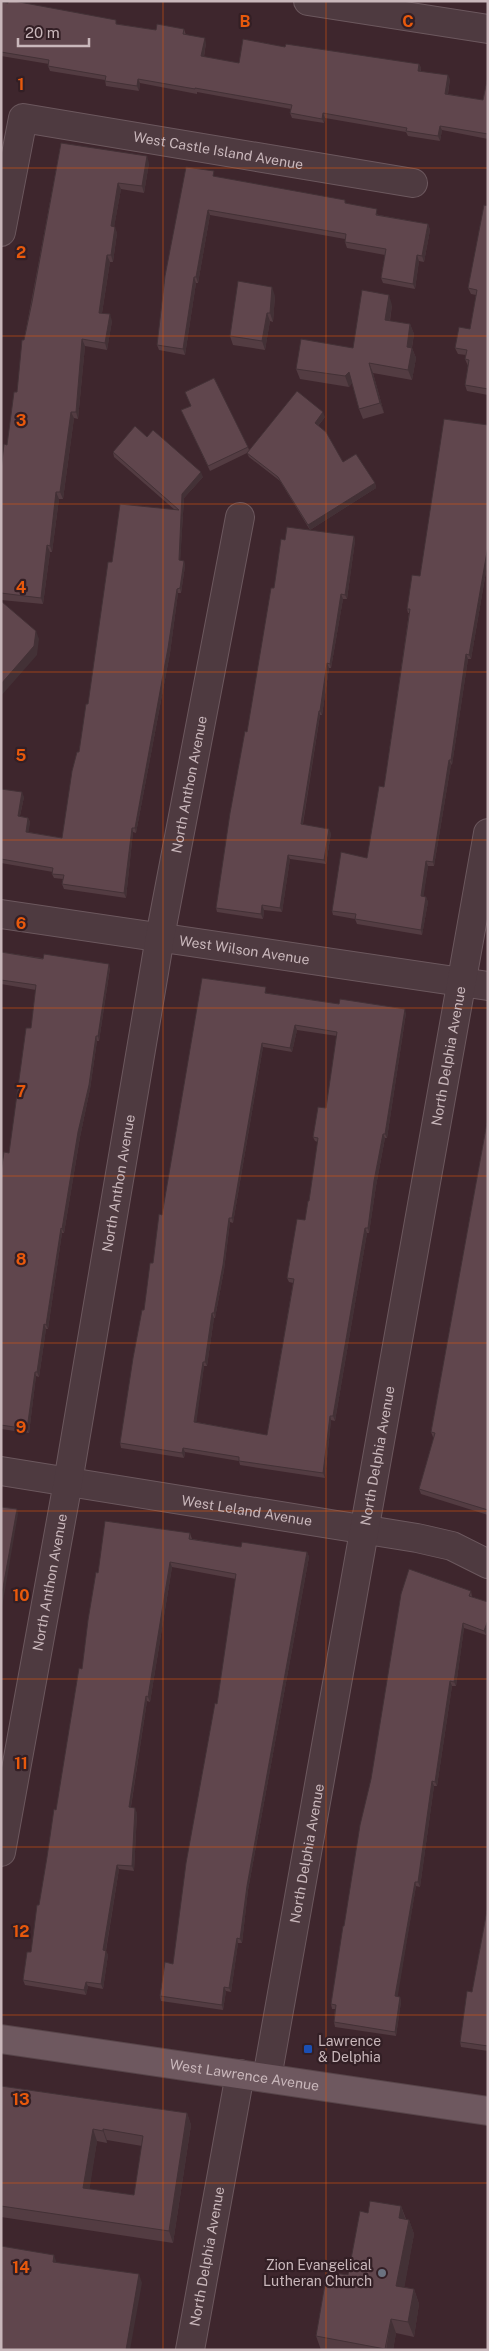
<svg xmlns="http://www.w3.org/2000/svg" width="489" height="2351" viewBox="0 0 489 2351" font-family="'Public Sans',sans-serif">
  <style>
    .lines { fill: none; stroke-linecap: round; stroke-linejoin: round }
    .minor-casing { stroke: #6c585e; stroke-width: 30 }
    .major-casing { stroke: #574449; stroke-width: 30 }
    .minor { stroke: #4e3a40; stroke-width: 28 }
    .major { stroke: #6e585f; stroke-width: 28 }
    .wall { fill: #533c42; fill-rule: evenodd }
    .shaded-wall { fill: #433136 }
    .building { fill: #60464d; stroke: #433136; fill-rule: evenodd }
    .grid { fill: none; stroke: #e8590c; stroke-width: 1; stroke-opacity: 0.55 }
    .transit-dot { fill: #1a4fb4; stroke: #331f25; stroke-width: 2 }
    .worship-dot { fill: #6b7280; stroke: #331f25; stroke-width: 2 }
    .labels { text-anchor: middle; stroke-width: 4.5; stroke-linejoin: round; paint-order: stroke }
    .street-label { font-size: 14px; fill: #c9b7bb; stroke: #331f25 }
    .poi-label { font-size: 14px; fill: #c9b7bb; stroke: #331f25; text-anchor: start }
    .grid-label { font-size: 16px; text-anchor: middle; font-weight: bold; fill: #e8590c; stroke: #331f25; stroke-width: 4.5; stroke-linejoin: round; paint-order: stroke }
  </style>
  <rect width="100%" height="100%" fill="#3e262d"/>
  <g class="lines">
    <defs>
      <g id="minor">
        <path d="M308,1L488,29"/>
        <path id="s1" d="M1,232L23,118L413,183"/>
        <path id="s2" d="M1,914L488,986"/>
        <path id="s3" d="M1,1471L417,1538L452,1546L488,1564"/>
        <path id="s4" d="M1,1852L68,1482L160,937L240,517"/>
        <path id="s5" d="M267,2078L488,833"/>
        <path id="s6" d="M190,2350L240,2074"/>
      </g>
      <g id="major">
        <path id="s7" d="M1,2039L488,2111"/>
      </g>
    </defs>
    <use href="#minor" class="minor-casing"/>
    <use href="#major" class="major-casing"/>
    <use href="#minor" class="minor"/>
    <use href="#major" class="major"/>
  </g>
  <path class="wall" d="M1,2L118,24L156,30L184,29L186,35L206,43L204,57L239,63L285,47L419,64L421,68V71L450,79L448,94L483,100L488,76V139L442,130L440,141L408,136L406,132L325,118L324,123L292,118L290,113L291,109L197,92V94L140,83L139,91L106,86L105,80L50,71L48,66L49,64L1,56Z
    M61,143L149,163L144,193L121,189L114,227L117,233L113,262H110L102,313L112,321L107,350L85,346L78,419L74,418L63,499H59L52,552H50L43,604L1,600V470L7,445L17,392L24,340Z
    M216,177L347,203L379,215L428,224L430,230L424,262L419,261L415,289L383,283L381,278L385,255L347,248L345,242V239L210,215L198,283H196L185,355L159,350L157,345Z
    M488,206V395L467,391L465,385L468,366L465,359L466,355L458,354L455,348L470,329L476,295L471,294L468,288Z
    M275,296L273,322L270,321L265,350L233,345L230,336Z
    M392,305L390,321L410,324L414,334L412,348L416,358L412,380L373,373L384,413L363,419L359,409L352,383L349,387L300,379L296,369L353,348Z
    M185,392L248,447L249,450L325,417L318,426L343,462L375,483L376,488L310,530L280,481L249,457L247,453L210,471L181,410L191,406Z
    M488,425V560L471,659H468L452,765L451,764L434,866H428L423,897H426L428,902L422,935L357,924L355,919L333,915L332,911L367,858L384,787L409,613H408L407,609L420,576Z
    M147,437L203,477L184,498L180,561H184L185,566L181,593H178L170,653L136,833L133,832L126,898L64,889L62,884L63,879L54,878L52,874L53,872L1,863V789L24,797L20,816L28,818L30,822L28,832L62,838L88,704L112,562L175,510L114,457L113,452Z
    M354,536L355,541L347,599H343L331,668H329L322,715H320L303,824L331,833L326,864L290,859L282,912L264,910L263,919L217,912L216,908L247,732L274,588L285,540Z
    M1,952L110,968L99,1041H97L90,1089L80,1137L64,1233H62L48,1329H46L39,1377L36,1376L29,1433L1,1429V1172L9,1153L31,1028L36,990L1,984Z
    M267,992V993L339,1004L406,1013L387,1138H385L376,1186L369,1233H367L335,1421L331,1420L325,1478L240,1465L239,1461L185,1452L184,1458L121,1448L120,1443L162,1215ZM297,1030L337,1036L326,1108L313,1137L315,1141L318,1142L309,1201L305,1220L287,1278L289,1282L293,1283L267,1435L196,1422L204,1366H207L214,1318H215L224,1270L230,1222L233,1223L263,1047L292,1052Z
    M488,1117V1515L421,1494L419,1489L434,1437H433L431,1432Z
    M190,1533L192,1539L241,1547L307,1552L309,1557L248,1890L242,1943H238L231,1992L226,1991L223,2010L161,2001L160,1996L173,1964L217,1704L236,1579L172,1567L150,1702L147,1701L131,1807L137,1813L134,1871L119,1869L106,1951L108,1955L103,1989L88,1986L86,1995L25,1985L23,1980L31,1952L82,1669L98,1573Z
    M471,1591L472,1597L488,1602V1630L486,1635L464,1628L456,1686H452L437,1786H434L420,1887L416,1886L397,1997H400L401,2002L396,2036L335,2027L334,2022L335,2009H332L331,2004L344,1926Z
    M488,1905V2051L461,2047L460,2042L472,1992Z
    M1,2086L187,2113L191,2125L173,2243L1,2217ZM107,2140L142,2146L134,2195L89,2189L97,2141L107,2143Z
    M401,2206L406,2219L409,2220L414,2234L404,2287L414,2289L419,2304L414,2337L396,2333L393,2350H321L316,2336L348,2275L368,2213Z"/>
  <path class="shaded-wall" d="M205,38L206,43L203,61L201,56Z
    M419,64L421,68L420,75L418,71Z
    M448,75L450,79L447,98L445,94Z
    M138,79L140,83L139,91L137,86Z
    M323,113L325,118L324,123L322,119Z
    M440,126L442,130L440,141L438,136Z
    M147,156L149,163L144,193L142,186Z
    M118,183L121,189L113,233L111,226Z
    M208,210L210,215L198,283L196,277Z
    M428,224L430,230L424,262L422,256Z
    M115,227L117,233L113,262L111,255Z
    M107,255L110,262L101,319L99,313Z
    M417,255L419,261L415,289L413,284Z
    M194,277L196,283L185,355L183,349Z
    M272,287L275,296L273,322L270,313Z
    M389,295L392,305L388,330L385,320Z
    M267,313L270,321L265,350L262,341Z
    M110,314L112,321L107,350L105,343Z
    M410,324L414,334L410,357L412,348L416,358L412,380L408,370L407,347Z
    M82,339L85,346L78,419L76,412Z
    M369,363L373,373L384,413L380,403Z
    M349,372L353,382L349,387L345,376Z
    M71,412L74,418L63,499L60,492Z
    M323,412L325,417L316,428L315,423Z
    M201,472L203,477L184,498L180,565L179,560L182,494Z
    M375,483L376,488L310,530L308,525Z
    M56,492L59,499L52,552L50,546Z
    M354,536L355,541L347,599L345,595Z
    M47,545L50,552L43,604L41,598Z
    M488,546V560L471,659L469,655Z
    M184,561L185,566L181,593L180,588Z
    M177,589L178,593L170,653L136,833L135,828Z
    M341,594L343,599L331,668L330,664Z
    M36,631L39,639L37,655L1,696V684Z
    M466,654L468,659L452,765L451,760Z
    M327,663L329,668L322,715L320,711Z
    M319,711L320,715L302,828L301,824Z
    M449,760L451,764L434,866L433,862Z
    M22,792L24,797L19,820L18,816Z
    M28,818L30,822L28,837L26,832Z
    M132,828L133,832L126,898L124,893Z
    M329,829L331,833L326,864L324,860Z
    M288,855L290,859L282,912L280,908Z
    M426,861L428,866L423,901L421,896Z
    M426,897L428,902L422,935L421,930Z
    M262,905L264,910L263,919L261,914Z
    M109,964L110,968L99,1041L98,1036Z
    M405,1009L406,1013L387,1138L385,1134Z
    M295,1025L297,1030L292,1052L290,1048Z
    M96,1036L97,1041L90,1089L80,1137L64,1233L62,1229L78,1132Z
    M262,1043L263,1047L233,1223L232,1218Z
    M383,1134L385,1138L376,1186L369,1233L368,1228L374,1181Z
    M229,1218L230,1222L224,1270L215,1318L214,1313Z
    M61,1228L62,1233L48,1329L46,1325Z
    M365,1228L367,1233L335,1421L333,1416Z
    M212,1313L214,1318L207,1366L205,1362Z
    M44,1324L46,1329L39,1377L37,1372Z
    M203,1362L204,1366L196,1426L194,1422Z
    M35,1372L36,1376L29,1433L27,1429Z
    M330,1416L331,1420L325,1478L323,1473Z
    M183,1448L185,1452L184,1458L182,1453Z
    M17,1509L18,1514L1,1613V1599Z
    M307,1552L309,1557L248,1890L242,1943L240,1939L247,1886Z
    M170,1562L172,1567L150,1702L148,1697Z
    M488,1620V1630L486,1635L484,1631Z
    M463,1623L464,1628L456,1686L454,1682Z
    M450,1681L452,1686L437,1786L435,1782Z
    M146,1696L147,1701L130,1812L129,1807Z
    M432,1781L434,1786L420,1887L418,1882Z
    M135,1808L137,1813L134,1871L132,1866Z
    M117,1865L119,1869L105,1955L103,1950Z
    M415,1882L416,1886L397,2001L395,1996Z
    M237,1938L238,1943L231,1992L229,1988Z
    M106,1951L108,1955L103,1989L101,1984Z
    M86,1982L88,1986L86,1995L84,1990Z
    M224,1987L226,1991L223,2010L222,2005Z
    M400,1997L401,2002L396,2036L395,2032Z
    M187,2113L191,2125L173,2243L169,2231Z
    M93,2129L97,2141L88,2200L83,2188Z
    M103,2129L107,2140V2143L103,2131Z
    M401,2206L406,2221L399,2218Z
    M409,2220L414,2234L402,2301L396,2286Z
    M54,2255L57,2264L53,2262Z
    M139,2274L142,2283L130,2350H126Z
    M414,2289L419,2304L414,2337L408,2322Z
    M391,2319L396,2333L393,2350H386Z"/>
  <path class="building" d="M8,1H14L116,20V24L156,30L157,24L184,29L183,34L205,38L201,56L239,63L243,39L285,47L286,44L419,64L418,71L448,75L445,94L483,100L488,76V134L440,126L438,136L406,131L407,128L323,113L322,119L290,113L292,105L195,88V89L138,79L137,86L105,81L106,76L48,66L49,60L1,52V2L8,3Z
    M61,143L147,156L142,186L118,183L111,226L115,227L111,255H107L99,313L110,314L105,343L82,339L76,412H71L60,492H56L50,546L47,545L41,598L1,593V470L4,444L7,445L14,392H17L22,340H24L32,302Z
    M186,167L214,171L213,176L345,200V203L377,209L376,215L428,224L422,256L417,255L413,284L381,278L386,249L345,242L346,234L208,210L196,277H194L183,349L157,345L165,276Z
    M484,205L488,206V389L465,385L469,360L465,359L467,350L455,348L459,327L470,329L477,290L468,288Z
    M238,281L272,287L270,313H267L262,341L230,336Z
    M362,290L389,295L385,320L410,324L407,347L412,348L408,370L369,363L380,403L359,409L349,372L345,376L296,369L301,339L353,348Z
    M214,378L248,447L208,466L181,410L191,406L185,392Z
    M297,391L323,412L315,423L326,432L343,462L356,454L375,483L308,525L278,477L247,453Z
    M444,419L488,425V546L469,655L466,654L451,760H449L433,862L426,861L421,896L426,897L421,930L355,919L356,914L332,911L341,852L367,858L379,786L384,787L410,609H407L412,575L420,576Z
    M135,426L147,437L153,430L201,472L182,494L179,560L184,561L180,588L177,589L168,648L135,828H132L124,893L62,884L64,875L52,874L53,868L1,859V789L22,792L18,816L28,818L26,832L62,838L72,771L77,752H79L86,704H88L108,562H112L120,504L179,510L113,452Z
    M287,527L354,536L345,595L341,594L330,664L327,663L320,711H319L301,824L329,829L324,860L288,855L280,908L262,905L261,914L216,908L230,813L245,731L247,732L271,588H274L281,539L285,540Z
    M1,601L36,631L34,646L1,684Z
    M1,952L43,959L44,954L109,964L98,1036H96L89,1085L78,1132L62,1229L61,1228L46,1325L44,1324L37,1372H35L27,1429L1,1425V1172L4,1152L9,1153L26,1028H31L36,985L1,980Z
    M202,978L266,987L265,993L339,1004L340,999L405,1009L385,1134H383L374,1181L368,1228H365L333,1416H330L323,1473L239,1461V1457L183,1448L182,1453L120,1443L133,1358L142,1310H144L150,1263H153L159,1214L162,1215ZM295,1025L337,1032L326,1108L318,1107L313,1137L318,1138L309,1201H308L305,1220L297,1219L287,1278L294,1279L267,1435L194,1422L203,1362H205L212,1313H214L223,1265L229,1218H232L262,1043L290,1048Z
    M488,1117V1510L419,1489L435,1433L431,1432Z
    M1,1507L17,1509L1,1599Z
    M105,1521L190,1533L189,1539L241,1547L242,1542L307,1552L247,1886L240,1939L237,1938L229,1988L224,1987L222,2005L160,1996L165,1962L173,1964L186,1863L215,1703L217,1704L236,1574L170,1562L148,1697L146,1696L129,1807L135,1808L132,1866L117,1865L103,1950L106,1951L101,1984L86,1982L84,1990L23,1980L27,1952H31L37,1905H39L47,1857L54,1809L56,1810L79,1668L82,1669L88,1620L96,1572L98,1573Z
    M409,1569L471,1591L469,1596L488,1602V1620L484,1631L463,1623L454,1682L450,1681L435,1782L432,1781L418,1882H415L395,1996L400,1997L395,2032L334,2022L336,2005L331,2004L343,1926H344L360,1825L371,1779L401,1594Z
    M488,1905V2046L460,2042L467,1991L472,1992Z
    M1,2086L187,2113L169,2231L1,2206ZM93,2129L103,2131V2129L143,2136L134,2195L83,2188Z
    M370,2201L401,2206L399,2218L409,2220L396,2286L414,2289L408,2322L391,2319L385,2349L316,2336L327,2272L348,2275L360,2211L368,2213Z
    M1,2246L54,2255L53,2262L139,2274L126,2350H1Z"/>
  <path class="grid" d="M163,1V2350M326,1V2350M1,168H488M1,336H488M1,504H488M1,672H488M1,840H488M1,1008H488M1,1176H488M1,1343H488M1,1511H488M1,1679H488M1,1847H488M1,2015H488M1,2183H488"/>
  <rect class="transit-dot" x="303" y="2044" width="10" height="10" rx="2.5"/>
  <circle class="worship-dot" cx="382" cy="2273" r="5"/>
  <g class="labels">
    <g class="street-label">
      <text dy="5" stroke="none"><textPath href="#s1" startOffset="314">West Castle Island Avenue</textPath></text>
      <text dy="5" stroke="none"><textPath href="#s4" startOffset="1084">North Anthon Avenue</textPath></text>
      <text dy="5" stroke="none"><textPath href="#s2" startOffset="246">West Wilson Avenue</textPath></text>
      <text dy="5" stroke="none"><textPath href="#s5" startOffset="1038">North Delphia Avenue</textPath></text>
      <text dy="5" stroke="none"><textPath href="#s4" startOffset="679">North Anthon Avenue</textPath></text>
      <text dy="5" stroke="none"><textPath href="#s5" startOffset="632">North Delphia Avenue</textPath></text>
      <text dy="5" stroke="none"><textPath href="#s3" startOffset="249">West Leland Avenue</textPath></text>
      <text dy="5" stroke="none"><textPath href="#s4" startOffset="274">North Anthon Avenue</textPath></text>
      <text dy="5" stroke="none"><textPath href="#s5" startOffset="228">North Delphia Avenue</textPath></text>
      <text dy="5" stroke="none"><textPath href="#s7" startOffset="246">West Lawrence Avenue</textPath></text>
      <text dy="5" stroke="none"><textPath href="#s6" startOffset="95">North Delphia Avenue</textPath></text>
    </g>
    <g class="poi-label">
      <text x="318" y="2046">Lawrence<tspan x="318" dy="16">&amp; Delphia</tspan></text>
      <text x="372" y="2270" text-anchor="end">Zion Evangelical<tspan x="372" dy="16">Lutheran Church</tspan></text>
    </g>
  </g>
  <g class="grid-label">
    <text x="245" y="27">B</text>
    <text x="408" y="27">C</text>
    <text x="21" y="90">1</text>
    <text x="21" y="258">2</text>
    <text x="21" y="426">3</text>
    <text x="21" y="593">4</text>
    <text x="21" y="761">5</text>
    <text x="21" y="929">6</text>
    <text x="21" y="1097">7</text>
    <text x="21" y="1265">8</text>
    <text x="21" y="1433">9</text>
    <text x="21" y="1601">10</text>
    <text x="21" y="1769">11</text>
    <text x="21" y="1937">12</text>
    <text x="21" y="2105">13</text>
    <text x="21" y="2273">14</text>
  </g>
  <rect width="489" height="2351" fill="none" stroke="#c9b7bb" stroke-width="5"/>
  <path d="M18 38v8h71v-8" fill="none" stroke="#c9b7bb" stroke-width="2.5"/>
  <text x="25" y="38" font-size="15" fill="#c9b7bb" stroke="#331f25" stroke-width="4" paint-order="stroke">20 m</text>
</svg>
